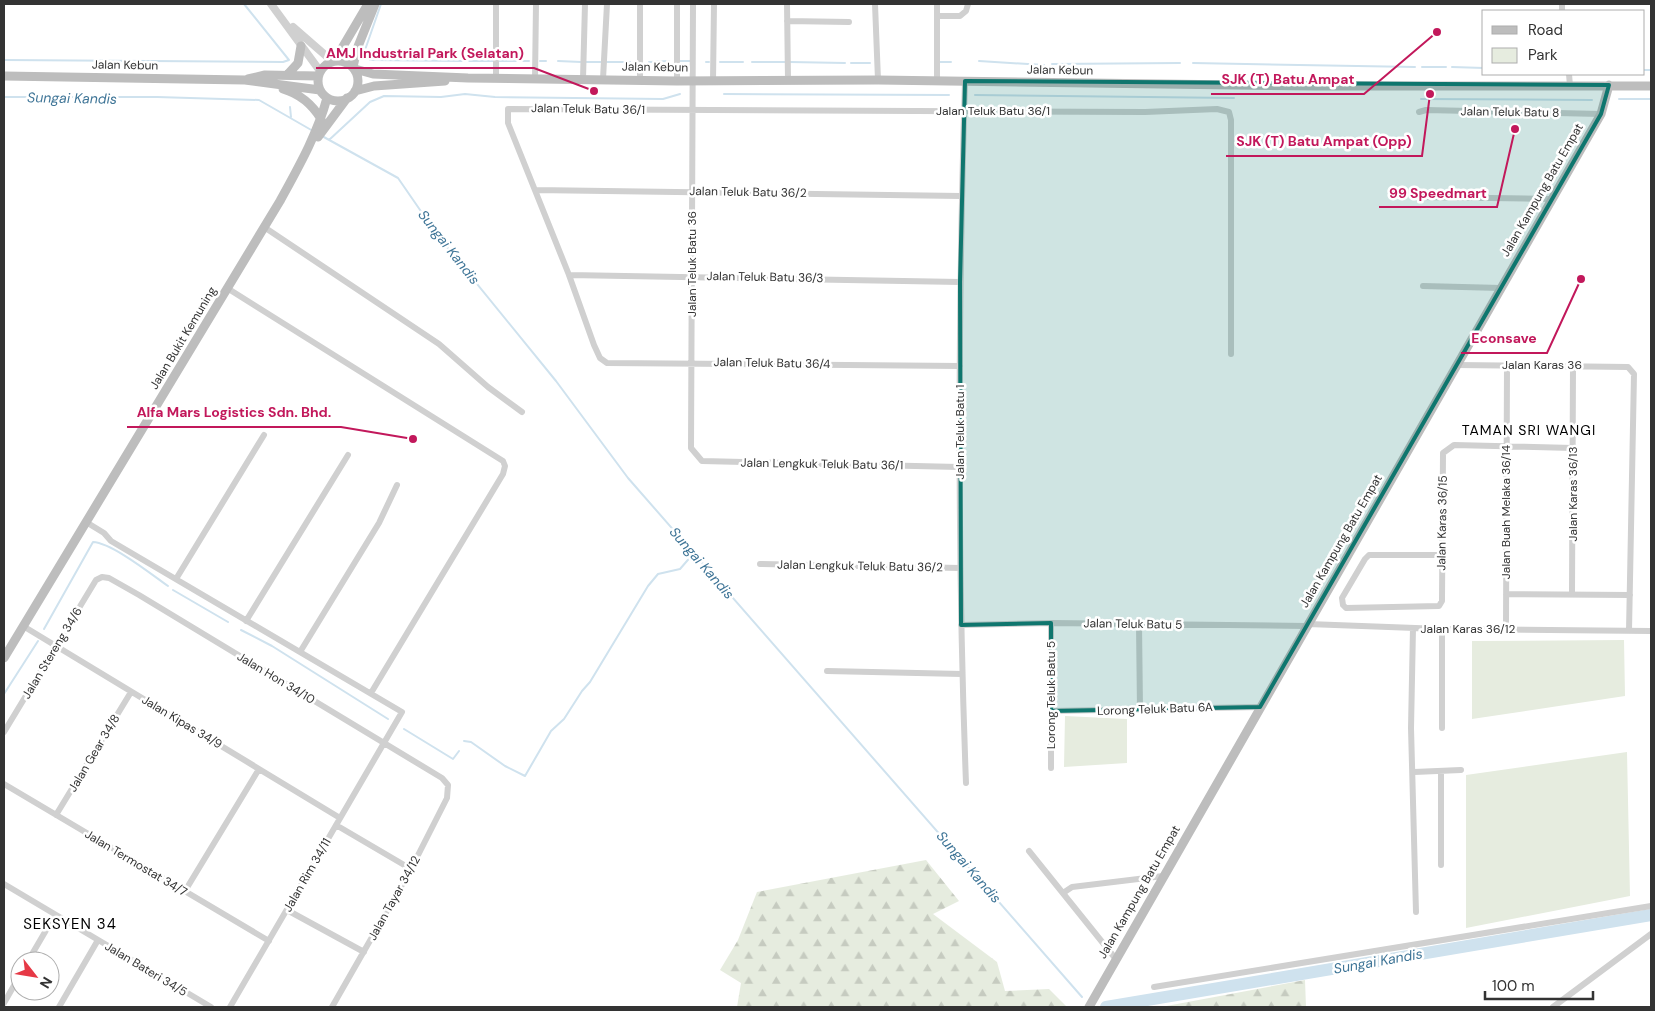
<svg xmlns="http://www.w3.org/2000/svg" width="1655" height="1011" viewBox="0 0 1655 1011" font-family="'DM Sans',sans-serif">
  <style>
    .green { fill: #e6ecdf }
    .forest { fill: url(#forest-firs) }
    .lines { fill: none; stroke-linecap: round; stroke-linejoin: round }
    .stream { stroke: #cfe2ee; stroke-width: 2 }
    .river { stroke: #cfe2ee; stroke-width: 12 }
    .minor { stroke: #d0d0d0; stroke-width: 6 }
    .tertiary { stroke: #d0d0d0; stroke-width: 8 }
    .secondary { stroke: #bdbdbd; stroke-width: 9 }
    .marked { fill: #0f766e; fill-opacity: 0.2; stroke: #0f766e; stroke-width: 4; stroke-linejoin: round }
    .labels { text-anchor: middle; stroke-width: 5; stroke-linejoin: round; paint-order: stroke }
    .street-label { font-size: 12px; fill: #333; stroke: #fff }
    .water-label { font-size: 14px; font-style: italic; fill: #3f7597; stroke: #fff }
    .neighbourhood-label { font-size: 14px; letter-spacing: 1px; fill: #000; stroke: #fff }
    .quarter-label { font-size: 15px; letter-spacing: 1px; fill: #000; stroke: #fff }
    .leader { fill: none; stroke: #c2185b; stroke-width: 2 }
    .callout-dot { fill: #c2185b; stroke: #fff; stroke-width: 2 }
    .callout-label { font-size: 14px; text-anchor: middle; font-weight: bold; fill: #c2185b; stroke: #fff; stroke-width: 5; stroke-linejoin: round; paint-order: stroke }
  </style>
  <defs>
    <pattern id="forest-firs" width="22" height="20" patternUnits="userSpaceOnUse" patternTransform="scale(1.25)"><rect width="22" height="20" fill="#e6ecdf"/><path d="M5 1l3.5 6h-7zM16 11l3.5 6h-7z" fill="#c6cbc0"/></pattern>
  </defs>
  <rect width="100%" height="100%" fill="#fff"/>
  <path class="green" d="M1624,640L1625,696L1472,719V641Z
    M1065,716L1127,719V763L1064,767Z
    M1627,752L1630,896L1466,928V775Z"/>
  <path class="forest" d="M926,860L959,901L933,914L997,962L1005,991L1049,989L1067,1007H737L741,983L720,970L738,940L757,892Z
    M1305,980L1306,1007H1161Z"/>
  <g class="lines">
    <path class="stream" d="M381,4L365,50L370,60L463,61
      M4,60L283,62L289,60L244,4
      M469,61H494
      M499,61H529
      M540,61H546
      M558,61L581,62
      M680,61H690
      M979,61L1044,65
      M586,62H601
      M607,62H630
      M649,62L669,61
      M706,62H709
      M720,62H743
      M752,62H785
      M790,62L845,63
      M939,62H951
      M851,63H870
      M1193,63L1415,67
      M1052,64L1180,63
      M1422,67H1446
      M1452,67L1484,68
      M1644,70H1651
      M724,94L949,95
      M975,95L1234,98
      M4,97H157L259,100L313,131
      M1421,99L1592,100
      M1619,99H1651
      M290,107L291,117
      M322,136L398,178L438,236L556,381L628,478L1082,997
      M329,140L370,102L384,96L441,97L465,94L495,97L663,99L680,94
      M173,590L228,622
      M44,629L93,542C112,543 151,574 168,586
      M241,630L272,646L388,719
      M4,694L38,641
      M404,729L453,759L459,751
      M464,741L471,742L505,766L525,776L551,731L564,719L582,691L590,682L648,586L658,574L680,569L693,554"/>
    <path class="river" d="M1106,1007L1651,915"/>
    <path class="minor" d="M693,4L691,448L702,461L959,467
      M787,4L788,80
      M875,4L878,80
      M937,4V81
      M1562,4V11
      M938,16H960L966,11L968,4
      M787,21L849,22
      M1569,74L1570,86
      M496,78V4
      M535,79L536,4
      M583,79L585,4
      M603,79L607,4
      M640,80V4
      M677,81V4
      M713,81L714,4
      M965,81C958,315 957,549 966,783
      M1419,112L1426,110L1601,114
      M535,190L961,196
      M1419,197L1552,199
      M264,227L439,344L488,387L522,412
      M569,275L960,282
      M1423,286L1501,288
      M227,288L503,461L505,466L503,474L371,693
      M1456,365L1628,367L1634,374L1629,631
      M960,366L607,363L600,358L594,345L569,275L508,123V109L1145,112L1217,109L1229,112L1231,120V354
      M86,522L104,533L111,541L402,712L230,1007
      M1442,555H1369L1365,559L1342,598L1343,605L1346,608L1439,606L1442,601L1443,453L1454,445L1573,448
      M760,564L960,568
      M176,579L264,435
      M1572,593L1573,365
      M1506,594L1630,595
      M246,621L348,455
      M1051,623V768
      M1139,624L1140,710
      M1308,624L1442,629L1651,631
      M961,625L1051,623L1306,626
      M23,626L340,818
      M1413,628L1411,728L1416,912
      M1506,629L1507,365
      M300,652L379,523L397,485
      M827,671L962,674
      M1051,711L1260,707
      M1442,728V629
      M4,732L96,580L102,577L109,578L139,595L442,778L448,785L447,798L411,869L332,1007
      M1414,772L1461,770
      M1441,772V865
      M4,784L269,941
      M56,815L131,692
      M336,825L411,869
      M1029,851L1115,958
      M4,884L211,1007
      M185,891L259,769
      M1063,893L1072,887L1163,876
      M287,910L364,952
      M28,961L55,915
      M1154,987L1651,906
      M4,1003L20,975
      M59,1007L98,940
      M1553,1007L1651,934"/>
    <path class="tertiary" d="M271,4L320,71
      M293,27L332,61"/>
    <path class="secondary" d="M335,60L368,4
      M318 81a20 20 0 1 1 40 0a20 20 0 1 1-40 0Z
      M353,67L357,49L375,4
      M355,69L373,74L468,78L677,81L878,80L1315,86H1651
      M288,74L298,63L301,46
      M4,76L245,80L320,90
      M248,79L265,75L318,76
      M283,89C300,94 312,104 321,119
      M355,91L374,86L445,81
      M318,137L347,98
      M4,658L280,201C298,168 317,135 327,98
      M1089,1007L1601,114L1609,85"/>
  </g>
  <path class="marked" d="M965,81L1609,85L1601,114L1260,707L1051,711V623L961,625L960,282Z"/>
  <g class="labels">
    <g class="street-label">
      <text transform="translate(125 65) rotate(1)" y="4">Jalan Kebun</text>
      <text transform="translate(655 67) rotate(1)" y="4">Jalan Kebun</text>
      <text transform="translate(1060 70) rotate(1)" y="4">Jalan Kebun</text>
      <text transform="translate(588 109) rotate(1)" y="4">Jalan Teluk Batu 36/1</text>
      <text x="993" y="115">Jalan Teluk Batu 36/1</text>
      <text transform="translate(1510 112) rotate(1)" y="4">Jalan Teluk Batu 8</text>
      <text transform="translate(1542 190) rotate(-60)" y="4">Jalan Kampung Batu Empat</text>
      <text transform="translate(748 192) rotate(1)" y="4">Jalan Teluk Batu 36/2</text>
      <text transform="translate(692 264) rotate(-90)" y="4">Jalan Teluk Batu 36</text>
      <text transform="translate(765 277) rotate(1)" y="4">Jalan Teluk Batu 36/3</text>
      <text transform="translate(183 338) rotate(-59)" y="4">Jalan Bukit Kemuning</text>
      <text transform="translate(772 363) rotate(1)" y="4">Jalan Teluk Batu 36/4</text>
      <text x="1542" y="369">Jalan Karas 36</text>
      <text transform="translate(960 432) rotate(-90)" y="4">Jalan Teluk Batu 1</text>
      <text transform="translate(822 464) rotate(1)" y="4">Jalan Lengkuk Teluk Batu 36/1</text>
      <text transform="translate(1573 494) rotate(-90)" y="4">Jalan Karas 36/13</text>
      <text transform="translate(1506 512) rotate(-90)" y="4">Jalan Buah Melaka 36/14</text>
      <text transform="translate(1442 523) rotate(-89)" y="4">Jalan Karas 36/15</text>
      <text transform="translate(1341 541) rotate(-60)" y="4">Jalan Kampung Batu Empat</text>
      <text transform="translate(860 566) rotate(1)" y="4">Jalan Lengkuk Teluk Batu 36/2</text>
      <text transform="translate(1133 624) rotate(1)" y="4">Jalan Teluk Batu 5</text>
      <text x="1468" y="633">Jalan Karas 36/12</text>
      <text transform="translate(52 653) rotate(-59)" y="4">Jalan Stereng 34/6</text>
      <text transform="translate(276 678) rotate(31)" y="4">Jalan Hon 34/10</text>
      <text transform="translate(1051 695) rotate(-90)" y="4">Lorong Teluk Batu 5</text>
      <text transform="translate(1155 709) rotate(-2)" y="4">Lorong Teluk Batu 6A</text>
      <text transform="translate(182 722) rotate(31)" y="4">Jalan Kipas 34/9</text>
      <text transform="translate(94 753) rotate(-59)" y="4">Jalan Gear 34/8</text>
      <text transform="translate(136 863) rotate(31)" y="4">Jalan Termostat 34/7</text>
      <text transform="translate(307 875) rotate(-60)" y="4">Jalan Rim 34/11</text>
      <text transform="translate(1139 892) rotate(-60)" y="4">Jalan Kampung Batu Empat</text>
      <text transform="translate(394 898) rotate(-61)" y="4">Jalan Tayar 34/12</text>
      <text transform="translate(146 969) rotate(31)" y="4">Jalan Bateri 34/5</text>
    </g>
    <g class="water-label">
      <text transform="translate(72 98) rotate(1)" y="5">Sungai Kandis</text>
      <text transform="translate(449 247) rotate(52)" y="5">Sungai Kandis</text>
      <text transform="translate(702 563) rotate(49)" y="5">Sungai Kandis</text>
      <text transform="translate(969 867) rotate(49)" y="5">Sungai Kandis</text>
      <text transform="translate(1378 961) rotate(-10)" y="5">Sungai Kandis</text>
    </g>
    <g class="neighbourhood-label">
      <text x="1529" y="435">TAMAN SRI WANGI</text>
    </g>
    <g class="quarter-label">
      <text x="70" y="929">SEKSYEN 34</text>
    </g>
  </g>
  <path class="leader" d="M594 91L534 68H316M1437 32L1364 94H1211M1430 94L1422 156H1226M1515 129L1497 207H1379M1581 279L1547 353H1461M413 439L341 427H127"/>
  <g class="callout-dot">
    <circle cx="594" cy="91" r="5"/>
    <circle cx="1437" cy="32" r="5"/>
    <circle cx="1430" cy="94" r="5"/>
    <circle cx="1515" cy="129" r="5"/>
    <circle cx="1581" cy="279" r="5"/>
    <circle cx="413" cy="439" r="5"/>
  </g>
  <g class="callout-label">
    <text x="425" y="58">AMJ Industrial Park (Selatan)</text>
    <text x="1288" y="84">SJK (T) Batu Ampat</text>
    <text x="1324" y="146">SJK (T) Batu Ampat (Opp)</text>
    <text x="1438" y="198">99 Speedmart</text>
    <text x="1504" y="343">Econsave</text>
    <text x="234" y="417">Alfa Mars Logistics Sdn. Bhd.</text>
  </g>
  <rect width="1655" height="1011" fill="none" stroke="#333333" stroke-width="10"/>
  <rect x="1482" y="10" width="162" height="65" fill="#ffffff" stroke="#adadad"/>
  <rect x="1492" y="26" width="25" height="8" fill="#bdbdbd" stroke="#adadad"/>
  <text x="1528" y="35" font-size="15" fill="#333333">Road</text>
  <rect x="1492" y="48" width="25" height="15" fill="#e6ecdf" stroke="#adadad"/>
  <text x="1528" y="60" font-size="15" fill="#333333">Park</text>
  <g transform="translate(35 976) rotate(121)"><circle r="24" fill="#ffffff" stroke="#adadad"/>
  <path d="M0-4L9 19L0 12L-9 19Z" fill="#e63946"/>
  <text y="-8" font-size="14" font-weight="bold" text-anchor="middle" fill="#333333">N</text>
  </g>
  <path d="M1485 991v8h108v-8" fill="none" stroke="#333333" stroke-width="2.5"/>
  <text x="1492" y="991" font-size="15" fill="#333333" stroke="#ffffff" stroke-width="4" paint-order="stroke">100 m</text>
</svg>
